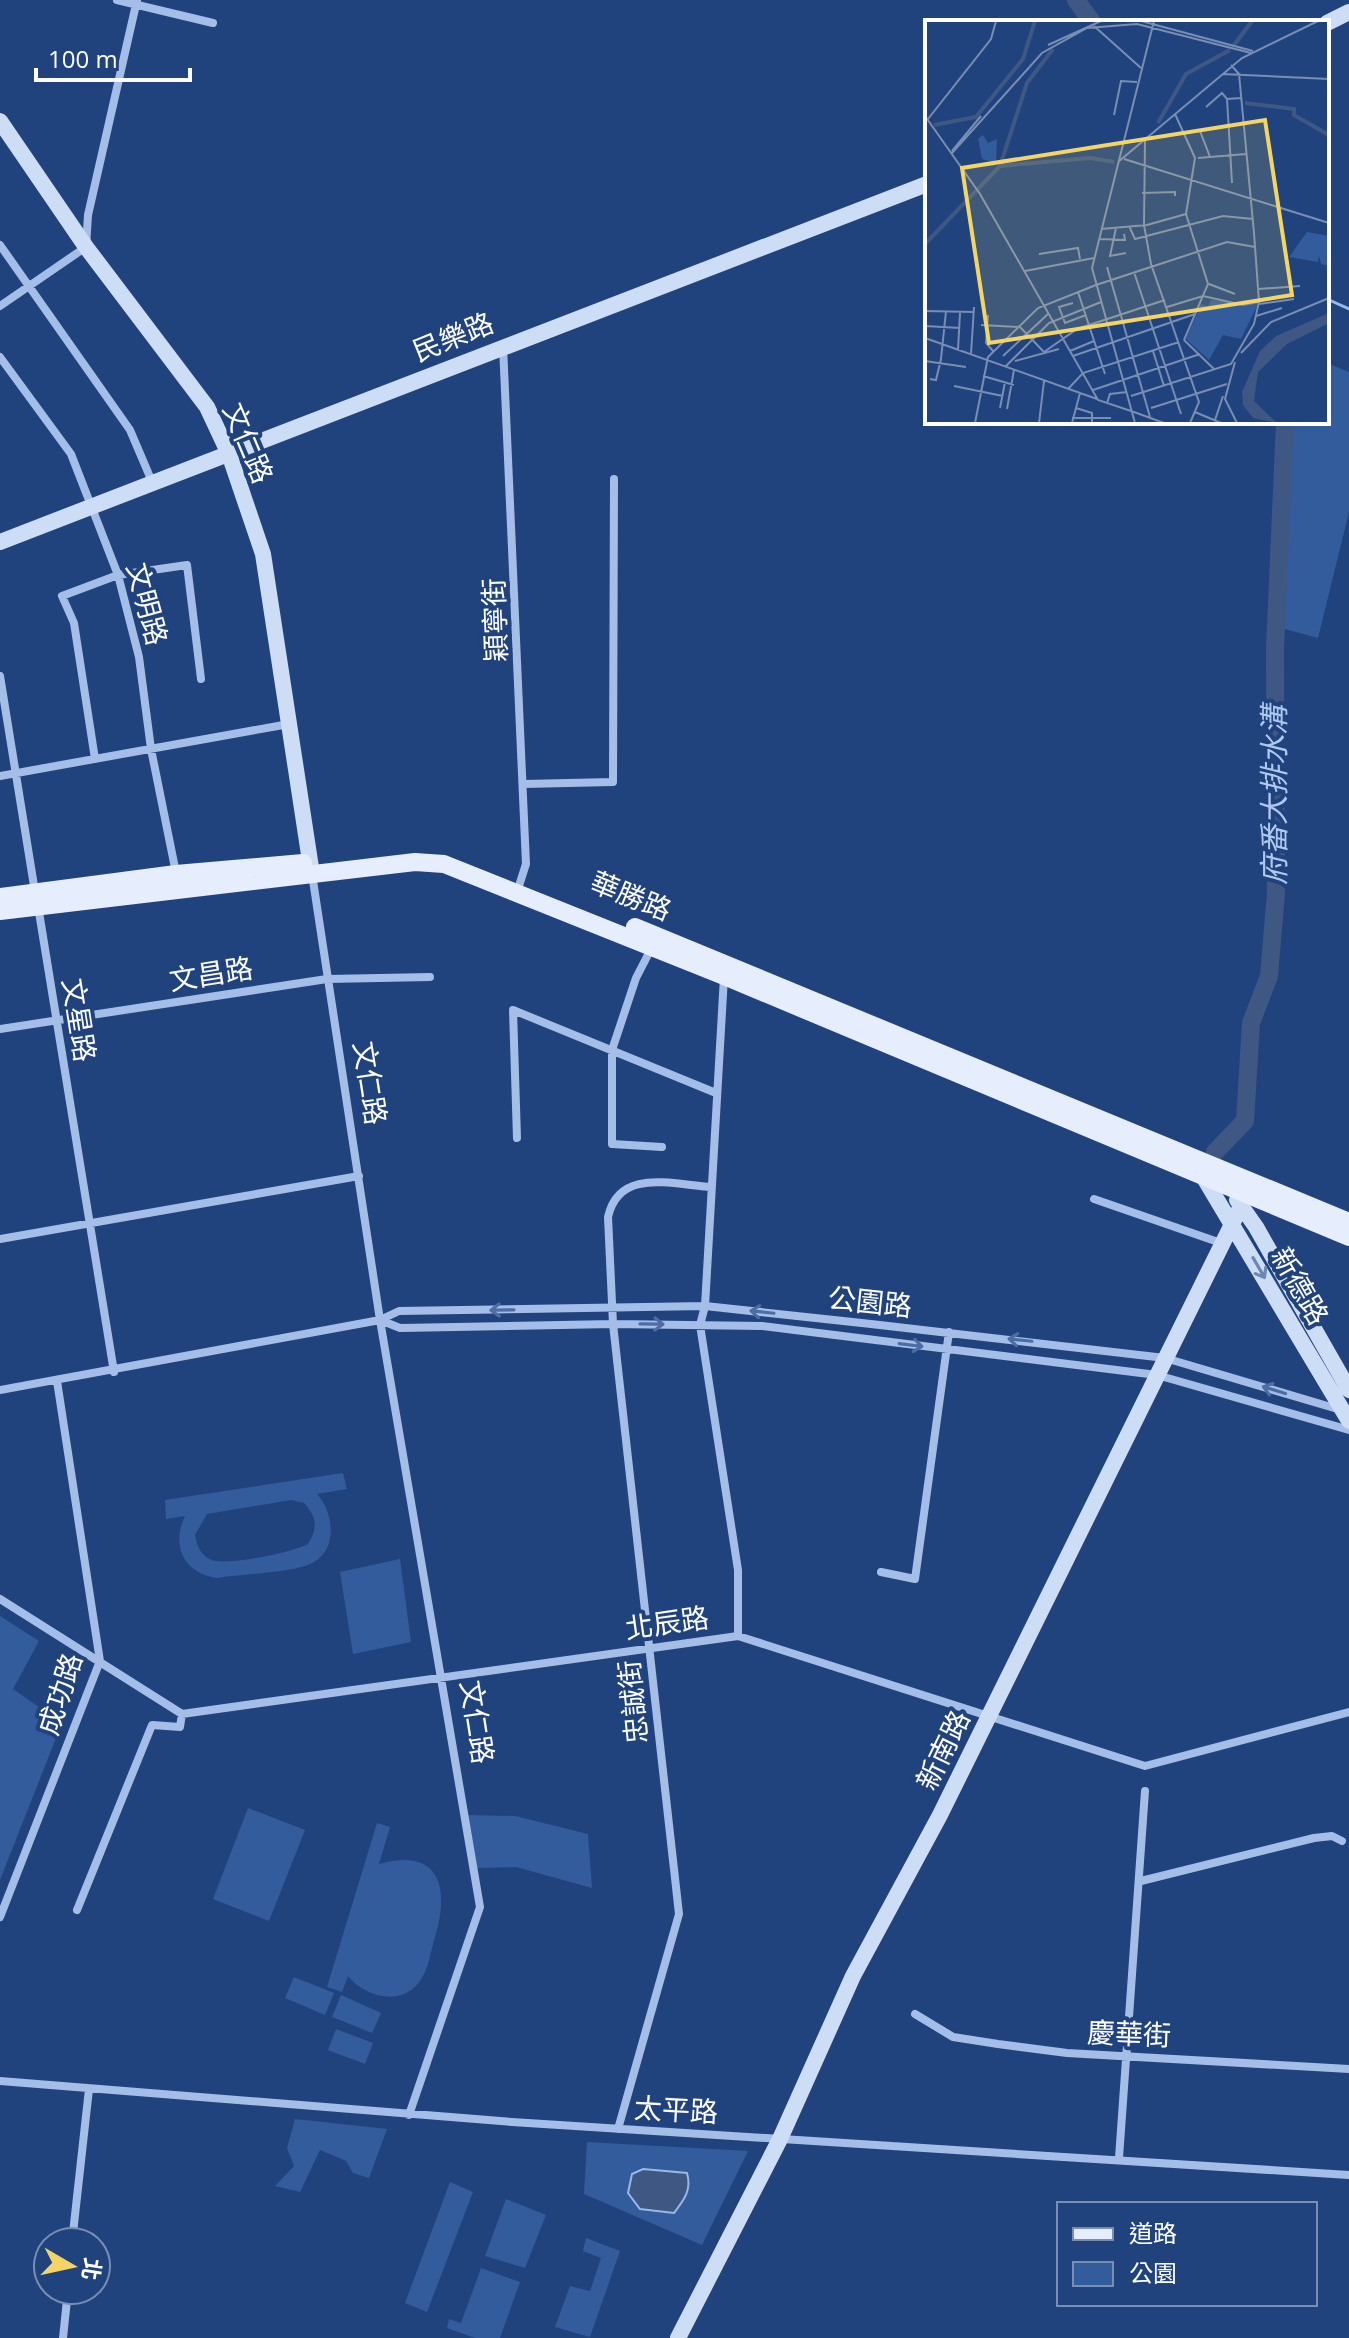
<svg xmlns="http://www.w3.org/2000/svg" width="1349" height="2338" viewBox="0 0 1349 2338" font-family="'Open Sans','Noto Sans TC',sans-serif">
  <style>
    .green { fill: #335c9c; fill-rule: evenodd }
    .water { fill: #3e5883; stroke: #98b8e8; stroke-width: 2 }
    .lines { fill: none; stroke-linecap: round; stroke-linejoin: round }
    .stream { stroke: #98b8e8; stroke-width: 3 }
    .river { stroke: #3e5883; stroke-width: 18 }
    .street { stroke: #a4bee7; stroke-width: 8 }
    .secondary { stroke: #ceddf6; stroke-width: 16 }
    .primary { stroke: #e6edfd; stroke-width: 18 }
    .oneway { stroke: #6e88b4 }
    .oneway2 { stroke: #4e6ea3 }
    .labels { text-anchor: middle; stroke-width: 8; stroke-linejoin: round; paint-order: stroke }
    .street-label { font-size: 28px; fill: #fff; stroke: #20437e }
    .water-label { font-size: 30px; font-style: italic; fill: #afc8ef; stroke: #20437e }
    .inset-river { fill: none; stroke: #3e5883; stroke-width: 4 }
    .inset-road { fill: none; stroke: #798eb2; stroke-width: 2 }
    .view { fill: #f4d465; fill-opacity: 0.15; stroke: #f4d465; stroke-width: 4 }
    .inset-edge { fill: none; stroke: #fff; stroke-width: 4 }
  </style>
  <rect width="100%" height="100%" fill="#20437e"/>
  <path class="green" d="M1327,363L1349,372V512L1318,638L1285,629L1283,567L1292,422H1327Z
    M343,1473L347,1489L317,1494C334,1512 339,1552 310,1564C291,1573 240,1574 217,1578C183,1573 171,1545 185,1516L166,1519L165,1500ZM291,1500L304,1503C317,1517 318,1528 308,1544C294,1552 227,1566 212,1560C201,1556 197,1546 195,1535L207,1514Z
    M400,1559L411,1642L353,1654L340,1572Z
    M0,1616L39,1641L13,1689L62,1723L0,1880Z
    M248,1808L305,1830L269,1921L213,1899Z
    M465,1815L515,1816L588,1834L592,1888L516,1867L474,1868Z
    M377,1823L390,1827L379,1864C440,1847 450,1888 435,1937C431,1950 429,1966 422,1978C404,2008 366,1998 348,1976L342,1992L327,1987Z
    M294,1977L334,1993L325,2015L285,1998Z
    M341,1995L381,2013L372,2033L332,2017Z
    M336,2029L373,2043L365,2064L328,2050Z
    M295,2119L387,2129L369,2178L353,2173L346,2161L320,2150L300,2192L275,2186L294,2166L287,2148Z
    M587,2142L748,2151L702,2245L584,2194Z
    M450,2182L473,2192L427,2312L405,2303Z
    M506,2199L546,2215L525,2268L485,2256Z
    M586,2238L620,2251L590,2337L555,2327L570,2286L590,2291L601,2258L583,2251Z
    M481,2268L520,2282L500,2338H475L447,2328L449,2319L461,2323Z"/>
  <path class="water" d="M643,2169L687,2173C692,2190 684,2200 674,2213L640,2209L628,2193L632,2174Z"/>
  <g class="lines">
    <path class="stream" d="M1327,299L1349,309"/>
    <path class="river" d="M1076,0L1092,22
      M1215,1152L1245,1121L1251,1023L1269,976L1276,893L1275,649L1285,422"/>
    <path class="street" d="M117,0L213,23
      M0,245L130,430L153,484
      M0,306L86,247L88,215L137,0
      M503,346L526,864L517,892
      M0,357L71,454L118,575L139,657L151,749L176,873
      M0,676L35,892
      M95,759L74,623L62,596L118,575L187,565L201,679
      M0,776L289,724
      M523,784L613,782L614,479
      M312,874L380,1320L480,1907L409,2115
      M38,906L114,1372
      M652,947L636,978L612,1050V1144L662,1147
      M724,977L705,1306L700,1325L738,1570V1636
      M0,1029L327,979L430,977
      M517,1138L513,1010L716,1093
      M1094,1199L1221,1243
      M0,1239L359,1176
      M380,1320L400,1328L613,1324L762,1326L1157,1375L1349,1430
      M0,1390L380,1320L399,1311L705,1306L871,1324L1165,1358L1341,1410
      M881,1572L915,1579L949,1332
      M0,1599L182,1714L738,1636L1145,1766L1349,1712
      M1141,1881L1314,1838L1332,1836L1342,1841
      M77,1910L152,1725L180,1727L182,1714
      M0,1917L100,1661L57,1381
      M915,2014L953,2037L998,2044L1067,2053L1349,2069
      M0,2081L512,2122L1349,2175
      M618,2129L679,1914L613,1324L608,1217C619,1167 673,1185 711,1187
      M1119,2158L1145,1791
      M72,2242L89,2089
      M63,2338L68,2290"/>
    <path class="secondary" d="M1327,23L1349,12
      M0,121L86,247L207,407L229,454L263,554L312,874
      M0,542L927,184
      M1207,1171L1204,1178L1349,1421
      M1237,1200L1256,1227L1349,1390
      M678,2338L780,2139L853,1976L940,1815L1241,1206L1248,1182"/>
    <path class="primary" d="M0,897L176,874L303,863
      M0,911L415,862L444,864L724,976L1349,1237
      M635,927L1349,1222"/>
  </g>
  <defs><path id="oneway-shaft" d="M-6 0H5M1.5-3L5.5 0L1.5 3" fill="none" stroke-width="1.6" stroke-linecap="round" stroke-linejoin="round" transform="scale(2)"/></defs>
  <use class="oneway" href="#oneway-shaft" transform="translate(1259 1268) rotate(60)"/>
  <g class="oneway2">
    <use href="#oneway-shaft" transform="translate(502 1310) rotate(179)"/>
    <use href="#oneway-shaft" transform="translate(762 1312) rotate(-174)"/>
    <use href="#oneway-shaft" transform="translate(652 1324) rotate(1)"/>
    <use href="#oneway-shaft" transform="translate(1020 1340) rotate(-174)"/>
    <use href="#oneway-shaft" transform="translate(911 1345) rotate(7)"/>
    <use href="#oneway-shaft" transform="translate(1274 1390) rotate(-163)"/>
  </g>
  <g class="labels">
    <g class="street-label">
      <text transform="translate(453 337) rotate(-22)" y="10">民樂路</text>
      <text transform="translate(248 443) rotate(67)" y="10">文仁路</text>
      <text transform="translate(147 604) rotate(75)" y="10">文明路</text>
      <text transform="translate(495 620) rotate(-92)" y="10">穎寧街</text>
      <text transform="translate(631 896) rotate(22)" y="10">華勝路</text>
      <text transform="translate(211 974) rotate(-9)" y="10">文昌路</text>
      <text transform="translate(79 1020) rotate(81)" y="10">文星路</text>
      <text transform="translate(370 1083) rotate(81)" y="10">文仁路</text>
      <text transform="translate(1300 1286) rotate(60)" y="10">新德路</text>
      <text transform="translate(870 1302) rotate(6)" y="10">公園路</text>
      <text transform="translate(667 1623) rotate(-8)" y="10">北辰路</text>
      <text transform="translate(60 1694) rotate(-72)" y="10">成功路</text>
      <text transform="translate(633 1702) rotate(-96)" y="10">忠誠街</text>
      <text transform="translate(477 1722) rotate(81)" y="10">文仁路</text>
      <text transform="translate(943 1750) rotate(-64)" y="10">新南路</text>
      <text transform="translate(1129 2034) rotate(2)" y="10">慶華街</text>
      <text transform="translate(676 2110) rotate(3)" y="10">太平路</text>
    </g>
    <g class="water-label">
      <text transform="translate(1275 795) rotate(-90)" y="10">府番大排水溝</text>
    </g>
  </g>
  <g transform="translate(925 20)">
    <rect width="404" height="404" fill="#20437e"/>
    <path d="M58,115L63,123L72,119L71,143L57,139L53,119ZM382,212L404,216V246L396,244L394,235L393,242L364,237ZM286,280L333,284L316,319L298,315L284,340L261,319L276,284L283,286Z" fill="#335c9c"/>
    <path d="M404,293V303L362,324L333,352L329,381L352,403L328,398L318,385L317,372L335,331L351,316Z" fill="#3e5883"/>
    <path class="inset-river" d="M309,25L327,1M320,83L369,89V95L404,115M233,103L261,54L305,30M9,105L51,97L98,39L110,1M75,146L102,63L128,29M0,224L75,146L165,138L189,142"/>
    <path class="inset-road" d="M216,1L328,31M169,6L216,48M123,25L176,1M297,54L404,59M302,79L307,163M281,87L297,73L302,79L316,78M250,94L270,138L261,194L283,264L259,320M189,95L196,61L212,62M0,96L55,174L173,380L209,392M3,99L66,19L71,1M275,111L285,137M220,119L219,205L226,244L274,382L265,403M27,131L56,96M27,133L117,33L162,8L212,4L326,33M273,138L321,134M199,139L404,203M193,142L317,38L393,1M217,173L250,172V176M204,206L210,219L298,196L328,199M191,208L185,236L201,233M176,209L222,205L261,194M174,219L200,220L199,214M114,234L153,228L155,239M182,247L225,397M100,251L169,238M209,252L256,394M284,264L310,274M171,265L302,222L330,227M333,269L375,266M153,272L180,354M148,283L134,287L140,303L161,295M334,284L369,279M242,287L278,276L318,285L334,282M0,291L49,292M63,295L61,323L68,331M331,296L357,288M56,305L95,307L119,332M0,306L35,308M0,318L172,379M259,320L289,349M33,330L35,293M145,331L169,321M228,331L239,366M119,332L152,309L240,280M316,333L346,302L404,278M46,334L49,287M78,336L123,294M148,336L270,294M0,341L41,347M90,341L134,329M310,342L300,379L312,403M80,347L124,303L176,282M58,356L89,365M5,359L11,360L16,339L21,291M29,366L78,376M143,369L158,353L254,322M168,370L275,334M206,376L306,344L329,304L334,282L329,213L314,54L306,45M182,383L185,374L202,372M75,388L80,362M151,388L167,393V403M226,388L302,364M82,389L89,350M209,392L239,403M270,392L296,403M147,398H186M50,403L63,337L113,288L171,265M114,403L119,361M147,403L155,373M210,403L167,248L229,1M289,403L298,376"/>
    <path class="view" d="M340,100L367,275L64,323L37,148Z"/>
    <rect width="404" height="404" class="inset-edge"/>
  </g>
  <rect x="1057" y="2202" width="260" height="104" fill="#20437e" stroke="#798eb2" stroke-width="2"/>
  <rect x="1073" y="2228" width="40" height="12" fill="#e6edfd" stroke="#798eb2" stroke-width="2"/>
  <text x="1129" y="2242" font-size="24" fill="#ffffff">道路</text>
  <rect x="1073" y="2262" width="40" height="24" fill="#335c9c" stroke="#798eb2" stroke-width="2"/>
  <text x="1129" y="2282" font-size="24" fill="#ffffff">公園</text>
  <g transform="translate(72 2266) rotate(99)"><circle r="38" fill="#20437e" stroke="#798eb2" stroke-width="2"/>
  <path d="M0-6L14 30L0 20L-14 30Z" fill="#f4d465"/>
  <text y="-12" font-size="22" font-weight="bold" text-anchor="middle" fill="#ffffff">北</text>
  </g>
  <path d="M36 68v12h154v-12" fill="none" stroke="#ffffff" stroke-width="4"/>
  <text x="48" y="68" font-size="24" fill="#ffffff" stroke="#20437e" stroke-width="6" paint-order="stroke">100 m</text>
</svg>
